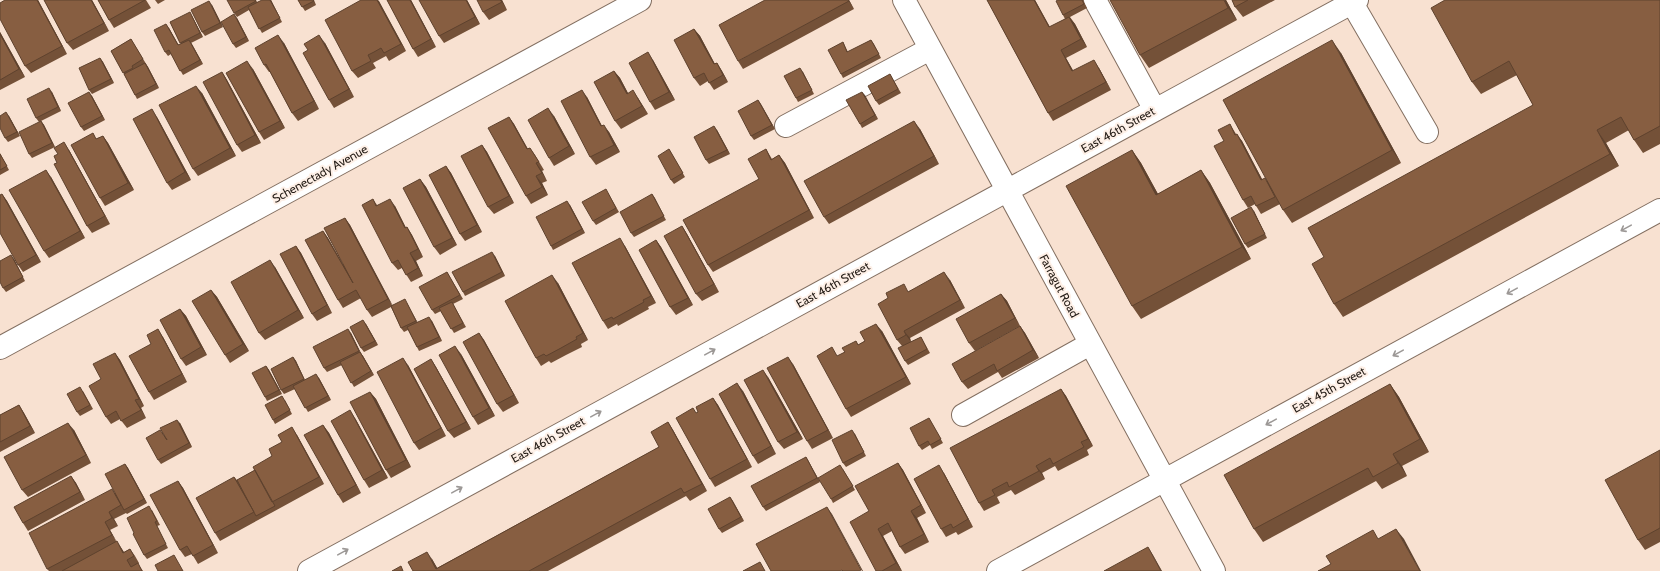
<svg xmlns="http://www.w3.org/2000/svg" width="1660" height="571" viewBox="0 0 1660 571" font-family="Cabin,sans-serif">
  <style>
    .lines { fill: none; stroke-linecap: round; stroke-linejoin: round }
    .minor-casing { stroke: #836f61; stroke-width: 24 }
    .minor { stroke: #fff; stroke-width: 22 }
    .wall { fill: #745138 }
    .shaded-wall { fill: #5e422e }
    .building { fill: #875e41; stroke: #5e422e }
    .oneway { stroke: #9c9896 }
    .labels { text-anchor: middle; stroke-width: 4; stroke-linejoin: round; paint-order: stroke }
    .street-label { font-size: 12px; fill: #231b15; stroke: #fef0e7 }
  </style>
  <rect width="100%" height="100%" fill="#f8e1d1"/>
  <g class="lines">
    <defs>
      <path id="minor" d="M904,0L1214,571
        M1095,0L1155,110
        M1352,3L1427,132
        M786,126L930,49
        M0,348L640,0
        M963,415L1090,344
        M309,571L1357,0
        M998,571L1660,210"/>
    </defs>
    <use href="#minor" class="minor-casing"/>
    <use href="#minor" class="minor"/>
  </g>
  <path class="wall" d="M5,0H38L67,54L31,73L25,66Z
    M44,0H92L109,31L73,50L67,43Z
    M98,0H146L151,8L114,28L109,20Z
    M155,0H165L158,4Z
    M256,0L257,2L271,0L282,22L262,33L249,10L237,17L234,13Z
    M298,0H314L316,5L305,11Z
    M361,0H378L406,51L389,61L386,56L373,63L376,68L358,78L352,71Z
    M387,0H411L436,47L418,57L413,49Z
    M467,0L480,24L444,43L439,36Z
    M502,0L507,10L489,20L483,12Z
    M849,0L854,9L743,69L738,61Z
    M987,0H1035L1050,27L1065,19L1063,15L1058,0H1083L1087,8L1070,17L1075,24L1087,47L1066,58L1073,71L1099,68L1111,90L1053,121L1048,113Z
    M1226,0L1237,20L1149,68L1140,55Z
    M1232,0H1275L1243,17L1235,7Z
    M1445,0H1660V144L1643,153L1634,140L1629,130L1606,143L1619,166L1343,317L1334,304L1324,257L1533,105L1517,75L1481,94L1472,82Z
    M212,5L223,27L205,36L202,32Z
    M192,16L203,37L191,43L203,64L183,75L171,54L168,56L165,52L169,28L178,45L181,44L170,22Z
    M237,18L249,41L236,48L233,44Z
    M694,29L700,36L715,64L717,63L722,71L728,82L714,90L708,81L700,86L694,78Z
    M0,32L25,77L0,90Z
    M131,39L148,67L159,88L137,99L135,95L124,74L111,51Z
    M871,40L874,44L881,58L843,78L841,74L843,42L848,52Z
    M284,43L319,109L298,121L292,113L270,72H269L264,65Z
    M325,43L354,97L334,108L329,100L308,50Z
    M1341,53L1401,163L1292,223L1283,210L1280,204L1261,214L1255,204L1248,208L1243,200L1224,141L1230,124L1236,134L1242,141L1262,179L1267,181Z
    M100,58L103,62L114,83L92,94L89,90Z
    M653,60L675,100L655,110L650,102Z
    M253,69L285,128L264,140L259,132Z
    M614,71L620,78L628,93L638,98L648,114L621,129L615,121Z
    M222,72L227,80L261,143L242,152L237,145Z
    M803,72L814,94L798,102L796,98Z
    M890,74L901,93L879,105L876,101Z
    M52,92L61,111L39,122L36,118Z
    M862,92L878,119L862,128L860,124Z
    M202,93L236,156L198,176L193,169Z
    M92,96L105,120L84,131L81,127Z
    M587,97L602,126L609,132L620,152L596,165L590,157Z
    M758,100L775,129L754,140L751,136Z
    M9,116L20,136L8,142L5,138Z
    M554,116L575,154L554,166L549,158Z
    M157,117L191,180L172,190L167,183Z
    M509,117L514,124L528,149L530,148L535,155L544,170L542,171L547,181L542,183L548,195L531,204L526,196Z
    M41,121L44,125L55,147L32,158L29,154Z
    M920,129L939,164L829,224L824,217Z
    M717,130L730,154L709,164L706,160Z
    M93,133L96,139L103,136L108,143L134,190L105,206L100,198Z
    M482,145L487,152L514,203L494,214L488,207Z
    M669,149L685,177L674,184L671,180Z
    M766,149L772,159L779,155L785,163L814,218L713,272L708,265L759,179Z
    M69,150L110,224L92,233L87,226L57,163Z
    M1132,150L1141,163L1158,194L1201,170L1210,183L1251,259L1141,319L1132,306Z
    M0,153L9,170L0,175Z
    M446,166L451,173L482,232L465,241L460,234Z
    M51,177L85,238L49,258L44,251Z
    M420,179L426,187L457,245L440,255L434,247Z
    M608,193L619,212L596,225L593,221Z
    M2,194L7,201L41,262L23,272L18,265Z
    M652,194L666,220L634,237L631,233Z
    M373,199L377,205L395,206L406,228L407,227L412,235L423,257L416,261L423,276L411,282L402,268L398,270L392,263Z
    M570,205L585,233L553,250L551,246Z
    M1254,211L1267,238L1248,248L1245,244Z
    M345,218L350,225L392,305L407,303L417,322L432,321L442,341L419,351L417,347L408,330L404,332L401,328L391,307L372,317L367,310L361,298L343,308L338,300L323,231L328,238L343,265Z
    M682,226L687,234L719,292L702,301L696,294Z
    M656,240L661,247L693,305L676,315L670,307Z
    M296,246L301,253L332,313L317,321L312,314Z
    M625,246L656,303L648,307L649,309L618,326L617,324L608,329L603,321Z
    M495,256L505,276L465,296L463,292Z
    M14,259L25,281L6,292L3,288Z
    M275,267L304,318L265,340L259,333Z
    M447,272L463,299L453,304L466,327L454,333L441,311L435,314L432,310Z
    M950,280L965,308L910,338L911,342L921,337L930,353L908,365L905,361L902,346L897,340L909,291Z
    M558,283L588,340L581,344L582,347L566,355L551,363L549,361L541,366L536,358Z
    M211,290L217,297L249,351L230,363L225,355Z
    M1001,294L1007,301L1020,326L975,351L969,343Z
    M180,309L186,316L207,355L186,366L181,359Z
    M366,324L378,345L364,352L361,348Z
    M1020,326L1025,333L1039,358L1002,378L998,372L968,389L962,382Z
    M882,331L911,384L851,417L846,409L838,356L845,352L856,341L858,345Z
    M351,333L360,352L363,356L374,375L354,387L342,365L327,372L324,368Z
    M479,333L484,340L519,403L503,412L497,404Z
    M163,337L187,382L154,400L149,392L151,344Z
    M115,353L120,360L144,406L141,408L146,418L127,428L120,419L111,424L106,417L101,379Z
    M461,354L495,416L478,425L473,417Z
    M293,357L296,361L305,380L319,378L331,400L308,412L295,389L284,394L281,390Z
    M431,359L436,367L471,429L454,438L448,431Z
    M793,364L833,438L812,449L807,441Z
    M408,365L446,436L419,450L414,443Z
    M266,366L269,370L282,394L267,401L265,397Z
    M768,377L803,439L784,449L778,442Z
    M1390,384L1399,397L1429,452L1402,466L1407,476L1382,489L1376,481L1263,542L1254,529Z
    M1061,389L1066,396L1093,446L1087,450L1089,455L1058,471L1055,466L1042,473L1045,479L1015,495L1011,490L997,497L1000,503L984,511L979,503Z
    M83,391L93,409L80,416L77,412Z
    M743,391L776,454L758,464L753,456Z
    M370,392L376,399L411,467L391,478L386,470Z
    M713,398L718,405L752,467L715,487L710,479L697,413L698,412Z
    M285,400L292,414L275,424L273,420Z
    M19,405L24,413L35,433L0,452V415Z
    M355,418L388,478L369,488L364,480Z
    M929,418L943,443L932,449L930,445L922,450L919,446Z
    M668,422L673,430L707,491L690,501L686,496L548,571H413L432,559L437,568L659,447Z
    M180,423L192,447L161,464L158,460L165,438Z
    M323,425L329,433L361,493L343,503L338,495Z
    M74,430L91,463L28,497L22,490Z
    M855,434L866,456L846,467L843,463Z
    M297,435L324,484L220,541L215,533L234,477L237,480L255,470Z
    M1660,450V542L1645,550L1638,540Z
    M806,457L820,482L766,511L763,507Z
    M898,463L903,470L926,513L917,518L929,542L905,554L900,547L892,531L883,536L902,571H876L869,511Z
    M125,464L128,468L147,503L127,514L126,513L114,519L118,526L110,530L116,541L124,552L130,549L135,556L139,563L138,564L143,571H49L47,569L115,493Z
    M843,469L855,490L833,503L831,499Z
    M944,473L973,527L958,535L956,532L946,537L941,529Z
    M71,476L76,483L85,500L28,531L23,523Z
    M178,481L183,488L218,553L198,564L192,554L185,557L180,550Z
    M730,497L744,521L722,533L719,529Z
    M152,510L160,525L157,526L168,548L147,559L144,555L134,533Z"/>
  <path class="shaded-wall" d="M37,0H38L67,54L62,46Z
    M91,0H92L109,31L104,23Z
    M270,0H271L282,22L280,18Z
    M377,0L379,1L406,51L401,44Z
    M410,0H411L436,47L431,39Z
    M466,0H467L480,24L475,17Z
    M500,0H502L507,10L502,2Z
    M848,0H849L854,9Z
    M1034,0H1035L1054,35L1049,27Z
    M1224,0H1226L1237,20L1228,8Z
    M209,1L212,5L223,27L220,23Z
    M190,12L192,16L203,37L200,33Z
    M234,14L237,18L249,41L246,37Z
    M1069,17L1075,24L1087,47L1081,39Z
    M166,24L169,28L181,49L178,45Z
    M694,29L700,36L719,72L714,64Z
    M0,32L25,77L19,69L0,34Z
    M278,35L284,43L319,109L314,101Z
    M319,35L325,43L354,97L349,89Z
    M189,40L192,44L203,64L200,60Z
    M1332,40L1341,53L1401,163L1392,150Z
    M1061,50L1066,58L1078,79L1072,71Z
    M648,52L653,60L675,100L669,92Z
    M100,58L103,62L114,83L111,79Z
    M1094,60L1099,68L1111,90L1106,82Z
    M247,61L253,69L285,128L280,121Z
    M145,63L148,67L159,88L156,84Z
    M717,63L722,71L728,82L723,75Z
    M800,68L803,72L814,94L812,90Z
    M614,71L620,78L632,101L627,94Z
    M222,72L227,80L261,143L255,135Z
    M196,86L202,93L236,156L230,148Z
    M49,88L52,92L61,111L58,107Z
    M582,90L587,97L606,134L601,126Z
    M633,90L648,114L642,106Z
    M89,92L92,96L105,120L102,116Z
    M862,92L865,95L878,119L875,115Z
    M758,100L761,104L775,129L772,125Z
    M548,108L554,116L575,154L569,146Z
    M152,109L157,117L191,180L185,172Z
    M6,112L9,116L20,136L17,132Z
    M509,117L514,124L532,157L527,149Z
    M41,121L44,125L55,147L52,143Z
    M914,121L920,129L939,164L934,156Z
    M604,125L609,132L620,152L614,145Z
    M714,126L717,130L730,154L727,150Z
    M1597,130L1606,143L1619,166L1610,154Z
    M1237,134L1242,141L1266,187L1261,180Z
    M103,136L108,143L134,190L128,183Z
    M64,142L69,150L110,224L105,216Z
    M482,145L487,152L514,203L509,196Z
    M1132,150L1141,163L1165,207L1156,195Z
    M779,155L785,163L814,218L809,210Z
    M536,163L542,171L547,181L542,173Z
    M446,166L451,173L482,232L477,225Z
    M46,170L51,177L85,238L80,231Z
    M1201,170L1210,183L1251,259L1242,247Z
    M536,176L542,183L548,195L542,187Z
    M420,179L426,187L457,245L452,238Z
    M2,194L7,201L41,262L36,255Z
    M652,194L655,198L666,220L664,216Z
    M390,199L395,206L410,236L405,228Z
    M567,201L570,205L585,233L582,229Z
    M1251,207L1254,211L1267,238L1265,234Z
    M345,218L350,225L393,306L388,299Z
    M682,226L687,234L719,292L714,284Z
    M407,227L412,235L423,257L418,249Z
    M323,231L328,238L358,291L353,283Z
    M620,238L625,246L656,303L651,296Z
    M656,240L661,247L693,305L688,298Z
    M296,246L301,253L332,313L327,305Z
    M492,252L495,256L505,276L502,272Z
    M410,253L416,261L423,276L418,268Z
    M11,255L14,259L25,281L23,277Z
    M270,260L275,267L304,318L298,310Z
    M944,272L950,280L965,308L960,300Z
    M552,275L558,283L588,340L583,333Z
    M211,290L217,297L249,351L243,344Z
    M1001,294L1007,301L1020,326L1015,318Z
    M405,299L407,303L419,325L416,321Z
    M180,309L186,316L207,355L201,347Z
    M429,317L432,321L442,341L439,337Z
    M363,320L366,324L378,345L375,341Z
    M876,324L882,331L911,384L906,377Z
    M1020,326L1025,333L1039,358L1033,350Z
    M158,329L163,337L187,382L182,374Z
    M348,329L351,333L362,355L359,351Z
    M904,331L910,338L911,342L906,335Z
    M479,333L484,340L519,403L514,395Z
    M455,346L461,354L495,416L489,408Z
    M360,352L363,356L374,375L371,371Z
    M115,353L120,360L144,406L139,399Z
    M293,357L296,361L306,383Z
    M788,357L793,364L833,438L828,430Z
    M403,358L408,365L446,436L441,428Z
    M431,359L436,367L471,429L466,422Z
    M266,366L269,370L282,394L279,390Z
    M763,370L768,377L803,439L797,432Z
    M316,374L319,378L331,400L328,396Z
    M737,383L743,391L776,454L771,446Z
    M1390,384L1399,397L1429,452L1420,439Z
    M1061,389L1066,396L1093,446L1088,439Z
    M370,392L376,399L411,467L406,460Z
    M713,398L718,405L752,467L747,459Z
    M135,400L141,408L146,418L141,410Z
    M19,405L24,413L35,433L30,426Z
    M350,410L355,418L388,478L382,470Z
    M177,420L180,423L192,447L189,443Z
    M668,422L673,430L707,491L702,484Z
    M68,423L74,430L91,463L86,455Z
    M323,425L329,433L361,493L356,485Z
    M292,427L297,435L324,484L319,477Z
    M852,430L855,434L866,456L864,452Z
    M1393,454L1402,466L1407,476L1398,463Z
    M806,457L808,460L820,482L817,478Z
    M898,463L903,470L926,513L921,505Z
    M125,464L128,468L147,503L144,499Z
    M939,465L944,473L973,527L968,519Z
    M1036,466L1042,473L1045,479L1039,471Z
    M71,476L76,483L85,500L80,492Z
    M178,481L183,488L218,553L213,545Z
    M730,497L733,501L744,521L741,517Z
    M827,507L832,514L863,571H862Z
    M911,511L917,518L929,542L924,534Z
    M109,512L114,519L118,526L112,518Z
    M105,522L110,530L117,542L112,535Z
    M878,529L883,536L902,571L896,563Z
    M1396,529L1404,539L1421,571H1420Z
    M117,541L122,549L128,560L123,553Z
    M1148,547L1153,555L1162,571H1161Z
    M427,552L432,559L439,571H438Z"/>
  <path class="building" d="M5,0H37L62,46L25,66L0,19V3Z
    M44,0H91L104,23L67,43Z
    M98,0H145L109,20Z
    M227,0H255L256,1L234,13Z
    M262,0H270L280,18L259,29L248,7Z
    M298,0H313L314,1L302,7Z
    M361,0H377L401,44L384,53L381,48L374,52L368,55L371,61L352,71L325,20Z
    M387,0H410L431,39L413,49Z
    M419,0H466L475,17L439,36Z
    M477,0H500L502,2L483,12Z
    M765,0H848L849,1L738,61L719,25Z
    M987,0H1034L1049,27L1069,17L1081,39L1061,50L1072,71L1094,60L1106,82L1048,113Z
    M1058,0H1082L1084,4L1063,15L1056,1Z
    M1110,0H1224L1228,8L1140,55Z
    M1232,0H1248L1235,7Z
    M1445,0H1660V126L1634,140L1621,117L1597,130L1610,154L1334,304L1312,264L1324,257L1308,228L1533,105L1509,61L1472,82L1431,8Z
    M209,1L220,23L202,32L191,10Z
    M190,12L200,33L180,43L170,22Z
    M234,14L246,37L233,44L221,22Z
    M166,24L178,45L189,40L200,60L180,71L169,50L165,52L154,30Z
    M694,29L714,64L717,63L723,75L709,83L704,73L694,78L674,40Z
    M0,34L19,69L0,80Z
    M278,35L314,101L292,113L266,64L264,65L255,48Z
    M319,35L349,89L329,100L303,53L308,50L304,44Z
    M131,39L143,59L132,66L133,68L123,73L111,51Z
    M871,40L879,54L841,74L828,50L843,42L847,52Z
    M1332,40L1392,150L1283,210L1223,100Z
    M648,52L669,92L650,102L629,63Z
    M100,58L111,79L89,90L79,68Z
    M247,61L280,121L259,132L226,73Z
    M145,63L156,84L135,95L124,74Z
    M800,68L812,90L796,98L784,76Z
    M614,71L627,94L633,90L642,106L615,121L594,82Z
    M222,72L255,135L237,145L203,82Z
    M890,74L898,89L876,101L868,86Z
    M196,86L230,148L193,169L159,105Z
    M49,88L58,107L36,118L27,99Z
    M582,90L601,126L604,125L614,145L590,157L561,101Z
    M89,92L102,116L81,127L68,103Z
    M862,92L875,115L860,124L846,100Z
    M758,100L772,125L751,136L738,111Z
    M548,108L569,146L549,158L528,120Z
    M152,109L185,172L167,183L133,119Z
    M6,112L17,132L5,138L0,128V116Z
    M509,117L527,149L530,148L539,162L536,163L542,173L536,176L542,187L526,196L488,128Z
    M41,121L52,143L29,154L19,132Z
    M914,121L934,156L824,217L804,181Z
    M1230,124L1235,135L1237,134L1261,180L1265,178L1275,197L1256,206L1251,196L1243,200L1214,146L1224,141L1218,130Z
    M714,126L727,150L706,160L694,137Z
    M93,133L96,139L103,136L128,183L100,198L71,145Z
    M64,142L105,216L87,226L54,164L57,163L54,156L58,154L54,148Z
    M482,145L509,196L488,207L461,156Z
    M669,149L683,173L671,180L658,156Z
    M766,149L771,160L779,155L809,210L708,265L683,220L759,179L748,159Z
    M1132,150L1156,195L1201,170L1242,247L1132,306L1066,186Z
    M0,154L7,166L0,170Z
    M446,166L477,225L460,234L429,175Z
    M46,170L80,231L44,251L9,190Z
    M420,179L452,238L434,247L403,188Z
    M606,189L616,208L593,221L582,202Z
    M2,194L36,255L18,265L0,233V195Z
    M652,194L664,216L631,233L620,212Z
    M373,199L376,206L390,199L405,228L407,227L418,249L410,253L418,268L406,275L398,260L392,263L362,205Z
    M567,201L582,229L551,246L536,217Z
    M1251,207L1265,234L1245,244L1231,218Z
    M345,218L388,299L367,310L356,290L338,300L305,240L323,231L353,283L324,228Z
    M682,226L714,284L696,294L664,236Z
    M620,238L651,296L643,300L644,302L613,319L612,317L603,321L572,263Z
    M656,240L688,298L670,307L639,250Z
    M296,246L327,305L312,314L280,254Z
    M492,252L502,272L463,292L452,272Z
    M11,255L23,277L3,288L0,282V261Z
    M270,260L298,310L259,333L231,282Z
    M447,272L460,295L432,310L419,287Z
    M944,272L960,300L904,331L906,335L897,340L878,304L888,298L886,293L904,284L908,292Z
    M552,275L583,333L576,337L577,339L561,348L546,356L544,354L536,358L505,301Z
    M211,290L243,344L225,355L192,301Z
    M1001,294L1015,318L969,343L956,319Z
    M405,299L416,321L401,328L391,306Z
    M452,302L463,323L451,329L439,308Z
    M180,309L201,347L181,359L160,320Z
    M429,317L439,337L417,347L407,327Z
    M363,320L375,341L361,348L350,327Z
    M876,324L906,377L846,409L817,356L832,347L837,356L845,352L842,348L856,341L858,345L865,341L860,332Z
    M1020,326L1033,350L997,371L994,364L962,382L952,364Z
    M158,329L182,374L149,392L129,356L151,344L147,335Z
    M348,329L359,351L324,368L313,347Z
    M479,333L514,395L497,404L463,342Z
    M921,337L927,349L905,361L898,348Z
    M455,346L489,408L473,417L439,355Z
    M360,352L371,371L351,383L340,362Z
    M115,353L139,399L135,400L141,410L121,421L116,411L106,417L89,386L101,379L93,364Z
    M293,357L304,379L281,390L271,369Z
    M788,357L828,430L807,441L767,368Z
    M403,358L441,428L414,443L377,372Z
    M431,359L466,422L448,431L414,369Z
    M266,366L279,390L265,397L252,373Z
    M763,370L797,432L778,442L744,380Z
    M316,374L328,396L305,408L293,386Z
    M737,383L771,446L753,456L719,394Z
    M1390,384L1420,439L1393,454L1398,463L1373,477L1368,468L1254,529L1224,475Z
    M80,387L90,405L77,412L67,394Z
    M1061,389L1088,439L1081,442L1084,447L1053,464L1050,458L1036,466L1039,471L1009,487L1007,482L992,490L995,495L979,503L950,448Z
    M370,392L406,460L386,470L350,402Z
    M282,396L290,410L273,420L265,405Z
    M713,398L747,459L710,479L676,418L693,408L696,413L698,412L696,407Z
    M19,405L30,426L0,442V415Z
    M350,410L382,470L364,480L331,421Z
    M929,418L941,439L930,445L928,441L919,446L910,428Z
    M177,420L189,443L158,460L146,438L160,430L167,440L160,428Z
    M668,422L702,484L684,493L681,488L529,571H413L408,562L427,552L436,569L659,447L651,432Z
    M68,423L86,455L22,490L4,457Z
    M323,425L356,485L338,495L304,435Z
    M292,427L319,477L272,502L253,467L272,456L269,449L282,442L278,435Z
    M852,430L864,452L843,463L832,440Z
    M1660,450V528L1638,540L1605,480Z
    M806,457L817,478L763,507L751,486Z
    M898,463L921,505L911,511L924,534L900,547L888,523L878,529L896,563L882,571H876L850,522L869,511L855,486Z
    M125,464L144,499L124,510L105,474Z
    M840,465L853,486L831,499L818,478Z
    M939,465L968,519L953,528L951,524L941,529L914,479Z
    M255,470L275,506L256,516L237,480Z
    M71,476L80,492L23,523L14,507Z
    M234,477L254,512L215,533L196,498Z
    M178,481L213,545L193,556L187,546L180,550L150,495Z
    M112,489L121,505L109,512L112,518L105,522L112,535L47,569L29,533Z
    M730,497L741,517L719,529L708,509Z
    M149,506L157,521L155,522L166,544L144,555L133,534L134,533L127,518Z
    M827,507L861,570L859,571H843L842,570L840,571H771L756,544Z
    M1396,529L1420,571H1318L1331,564L1326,556L1373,530L1378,539Z
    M117,541L123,553L130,549L134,556L127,560L131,567L138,563L142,571H62Z
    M1148,547L1161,571H1104Z
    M174,555L183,571H158L155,565Z
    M760,562L765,571H743Z
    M401,566L403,571H392Z"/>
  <defs><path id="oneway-shaft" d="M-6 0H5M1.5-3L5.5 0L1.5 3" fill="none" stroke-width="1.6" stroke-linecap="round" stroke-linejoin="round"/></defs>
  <g class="oneway">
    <use href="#oneway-shaft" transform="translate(1626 228) rotate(151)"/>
    <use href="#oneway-shaft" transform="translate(1512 291) rotate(151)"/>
    <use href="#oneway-shaft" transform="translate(710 352) rotate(-29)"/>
    <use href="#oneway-shaft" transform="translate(1398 353) rotate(151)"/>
    <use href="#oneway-shaft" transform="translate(596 414) rotate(-29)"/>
    <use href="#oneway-shaft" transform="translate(1271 422) rotate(151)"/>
    <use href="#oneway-shaft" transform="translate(457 490) rotate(-29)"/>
    <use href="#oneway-shaft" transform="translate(343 552) rotate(-29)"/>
  </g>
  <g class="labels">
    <g class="street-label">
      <text transform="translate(1118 130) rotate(-29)" y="4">East 46th Street</text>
      <text transform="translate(320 174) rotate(-29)" y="4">Schenectady Avenue</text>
      <text transform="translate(833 285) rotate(-29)" y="4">East 46th Street</text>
      <text transform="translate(1059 286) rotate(62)" y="4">Farragut Road</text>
      <text transform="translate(1329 390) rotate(-29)" y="4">East 45th Street</text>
      <text transform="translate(548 440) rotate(-29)" y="4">East 46th Street</text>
    </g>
  </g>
</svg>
